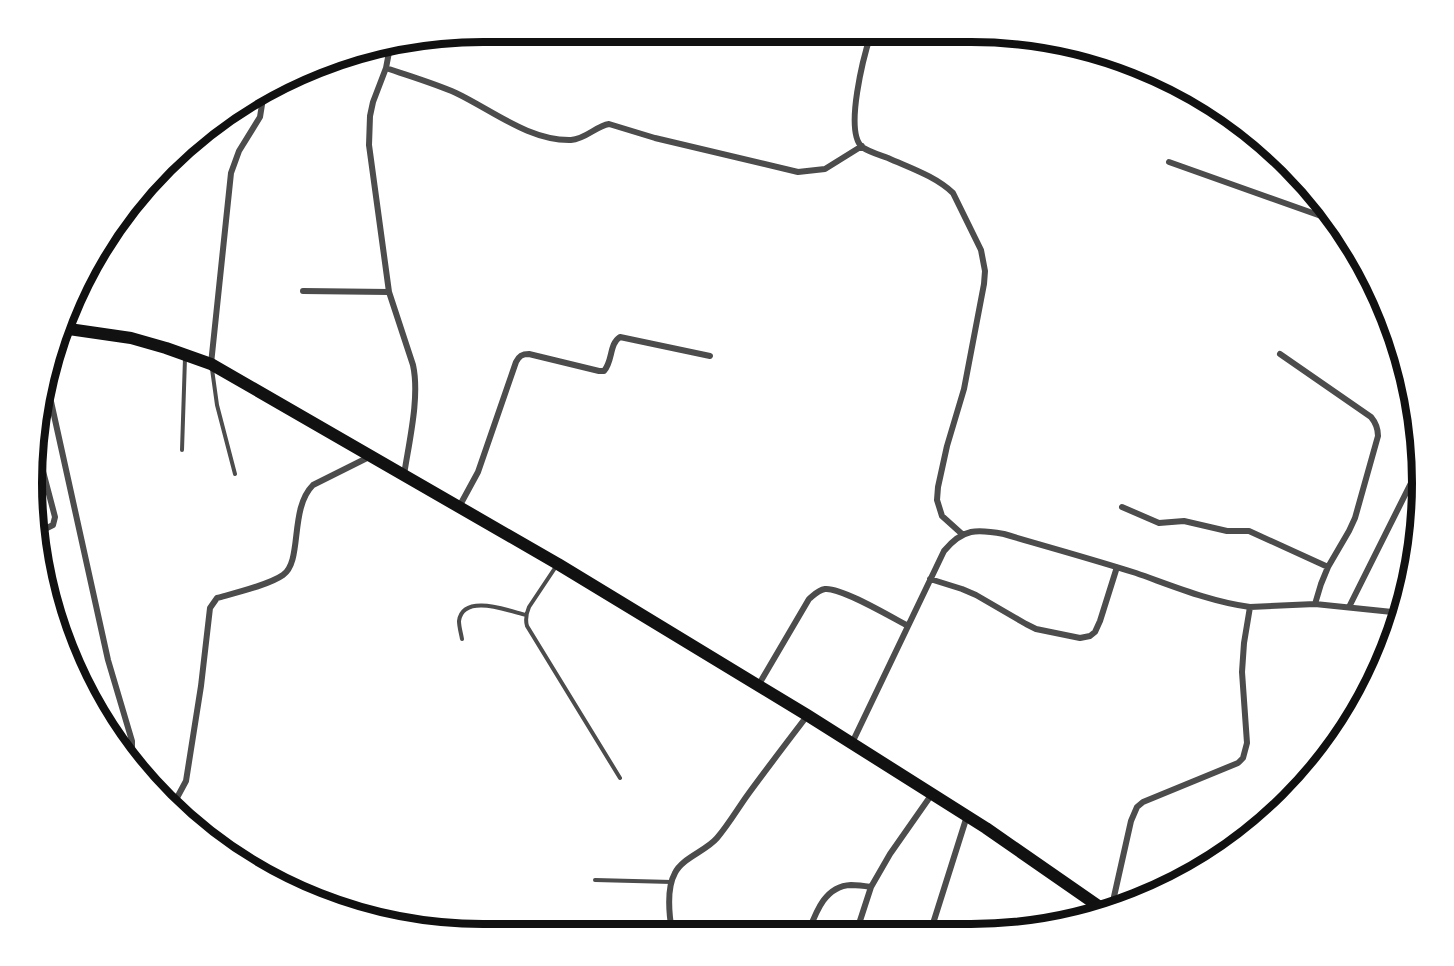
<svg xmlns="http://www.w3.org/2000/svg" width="1454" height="966" viewBox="0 0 1454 966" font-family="Literata,serif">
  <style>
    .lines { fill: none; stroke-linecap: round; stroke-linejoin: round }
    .service { stroke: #4c4c4c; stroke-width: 4 }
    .minor { stroke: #4c4c4c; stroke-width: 6 }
    .primary { stroke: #111; stroke-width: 12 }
    .rim { fill: none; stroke: #111; stroke-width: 8 }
  </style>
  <rect width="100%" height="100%" fill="#fff"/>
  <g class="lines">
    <path class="service" d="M212,369L217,405L235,474
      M182,450L185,358
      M557,565L529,607C526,614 525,619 527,626L620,778
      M462,639C461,633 459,627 459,621C463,593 509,611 526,615
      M595,880L672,882"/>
    <path class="minor" d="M871,34C864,55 844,131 862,147C869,152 880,155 888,158C910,168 935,176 953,193L981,250L985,271L984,284L964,389L947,446L938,487L937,500L942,516L962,534
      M390,47L386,68L373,102L370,116L369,145L389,292L413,365C420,397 409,442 404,475
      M386,68C409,76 433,83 456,93C492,110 529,141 571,140C586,139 596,126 609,124L655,138L798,172L825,169L862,146
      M1169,162L1338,222
      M303,291L389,292
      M1375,306L1379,292
      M1280,354L1371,417C1376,423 1378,428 1378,436L1355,518L1349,531L1328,567L1321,584L1315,604
      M211,364L231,173L239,151L260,117L264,92
      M48,388L108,660L132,741V747L128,752
      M35,441L55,517L53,525L45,529H40
      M459,507L478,472L516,362C519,356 522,354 529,354L599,371H604C613,361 609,344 620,337L710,356
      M1122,507L1159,523L1184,521L1227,531H1249L1328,567
      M930,579L962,589L976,595L1026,624L1036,629L1080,638L1090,636L1095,632L1100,621L1117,567
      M1349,607L1415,475
      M758,686L809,599C814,595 818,590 825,589C841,587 891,617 908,626
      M852,743L944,551C963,528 977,529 1004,534C1048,547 1092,559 1136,573C1173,586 1211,602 1250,607L1315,604L1402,613
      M172,807L186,781L201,686L210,608L217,598C235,593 269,585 283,575C303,561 289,509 313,485L371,456
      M274,881L287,889
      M1111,910L1131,821L1137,807L1143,802L1238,763L1243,758L1247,743L1242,672L1244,643L1250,607
      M1090,918L1096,905
      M672,932C669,914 666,889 675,873C682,858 706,851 717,838C729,824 738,808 749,793C768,767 788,741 807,716
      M808,933C816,912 825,886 851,885C858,885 865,886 871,887
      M856,933L871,887L890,854L932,794
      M930,933L967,816"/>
    <path class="primary" d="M62,328L131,338L166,348L211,364L558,564L807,715L986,828L1107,912"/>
  </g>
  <path d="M0 0H1454V966H0ZM483 42H971A441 441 0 0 1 1412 483V483A441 441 0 0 1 971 924H483A441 441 0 0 1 42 483V483A441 441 0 0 1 483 42Z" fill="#fff" fill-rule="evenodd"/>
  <path class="rim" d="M483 42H971A441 441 0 0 1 1412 483V483A441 441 0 0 1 971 924H483A441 441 0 0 1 42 483V483A441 441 0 0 1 483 42Z"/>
</svg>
